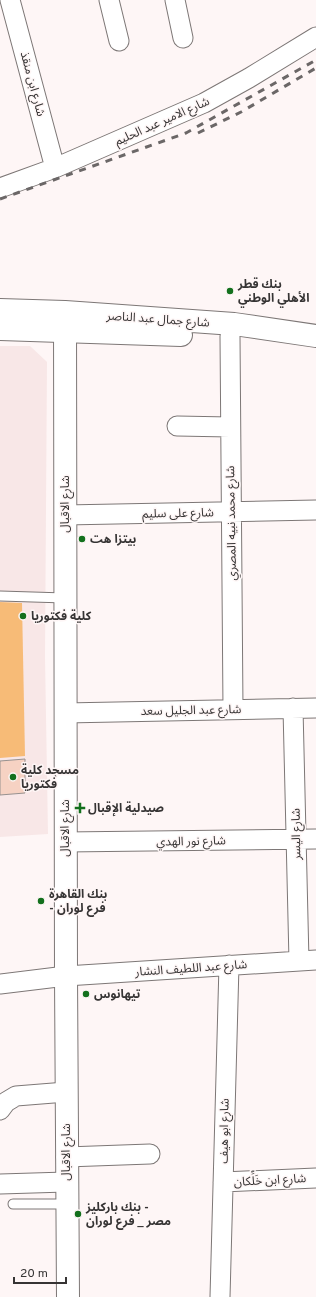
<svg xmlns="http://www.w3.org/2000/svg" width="316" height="1297" viewBox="0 0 316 1297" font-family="Overpass,'Noto Sans Arabic',sans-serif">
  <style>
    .built { fill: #f8e7e7 }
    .green { fill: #f7bb77 }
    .building { fill: #f6d2c3; stroke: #97918f }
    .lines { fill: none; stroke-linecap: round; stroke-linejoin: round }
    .service-casing { stroke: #7d7776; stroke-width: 11 }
    .minor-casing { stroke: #7d7776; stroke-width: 21 }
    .tertiary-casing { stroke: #7d7776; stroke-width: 24 }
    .primary-casing { stroke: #7d7776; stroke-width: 24 }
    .service { stroke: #fff; stroke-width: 9 }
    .minor { stroke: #fff; stroke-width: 19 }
    .tertiary { stroke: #fff; stroke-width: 22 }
    .primary { stroke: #fff; stroke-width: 22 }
    .rail { stroke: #6b6767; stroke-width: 3; stroke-dasharray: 7 7; stroke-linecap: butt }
    .poi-dot { fill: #13701d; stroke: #fef6f6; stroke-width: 1.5 }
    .labels { text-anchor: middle; stroke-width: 3; stroke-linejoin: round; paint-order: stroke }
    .street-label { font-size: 12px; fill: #363434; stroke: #fef6f6 }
    .poi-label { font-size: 12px; font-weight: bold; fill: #363434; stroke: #fef6f6; text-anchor: start }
  </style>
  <rect width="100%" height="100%" fill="#fef6f6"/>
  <path class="built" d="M0,346H30L47,362L45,657L48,834L0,837Z"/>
  <path class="green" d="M0,602L22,603L25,756L0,758Z"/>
  <path class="building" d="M25,759V793L0,795V761Z"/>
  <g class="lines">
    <defs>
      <path id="service" d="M0,596L65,598
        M13,1204H67"/>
      <path id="minor" d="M10,0L55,168
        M109,0L119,41
        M175,0L183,38
        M0,188L55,168L204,103L249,78L316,37
        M230,336L233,709
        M177,426L230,427
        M65,515L316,510
        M293,708L299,961
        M65,713L316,708
        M65,842L316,839
        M0,984L66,976L316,960
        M0,1110L6,1102L16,1096L66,1092
        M66,1157L150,1154
        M223,1182L316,1178
        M0,1184L66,1182
        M220,1297L229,965"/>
      <path id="tertiary" d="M65,313L66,976L68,1297"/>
      <path id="primary" d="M0,310L65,312L234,324L316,336
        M0,329L181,335"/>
    </defs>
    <use href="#service" class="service-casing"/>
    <use href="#minor" class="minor-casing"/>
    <use href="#tertiary" class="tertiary-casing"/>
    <use href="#primary" class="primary-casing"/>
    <use href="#service" class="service"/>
    <use href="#minor" class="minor"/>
    <use href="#tertiary" class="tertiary"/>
    <use href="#primary" class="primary"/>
    <path class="rail" d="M198,133L241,112L316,68
      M0,199L186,133L316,60"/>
  </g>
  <g class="poi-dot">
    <circle cx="230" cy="291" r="4"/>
    <circle cx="82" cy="539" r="4"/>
    <circle cx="23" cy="616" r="4"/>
    <circle cx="13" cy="777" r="4"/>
    <path d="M78 802h4v4h4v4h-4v4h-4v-4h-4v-4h4z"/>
    <circle cx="41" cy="901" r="4"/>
    <circle cx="86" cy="994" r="4"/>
    <circle cx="78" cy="1214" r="4"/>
  </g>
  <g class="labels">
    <g class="street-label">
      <text transform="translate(33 84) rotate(75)" y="4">شارع ابن منقذ</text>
      <text transform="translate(162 121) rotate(-24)" y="4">شارع الامير عبد الحليم</text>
      <text transform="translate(158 319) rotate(4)" y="4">شارع جمال عبد الناصر</text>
      <text transform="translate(65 504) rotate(-90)" y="4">شارع الاقبال</text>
      <text transform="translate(178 513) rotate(-1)" y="4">شارع على سليم</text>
      <text transform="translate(231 523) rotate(-91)" y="4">شارع محمد نبيه المصري</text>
      <text transform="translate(191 710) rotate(-1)" y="4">شارع عبد الجليل سعد</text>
      <text transform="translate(65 828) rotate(-90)" y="4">شارع الاقبال</text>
      <text transform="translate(296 834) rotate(-91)" y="4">شارع اليسر</text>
      <text transform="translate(191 841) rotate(-1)" y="4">شارع نور الهدي</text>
      <text transform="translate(191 968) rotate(-4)" y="4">شارع عبد اللطيف النشار</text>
      <text transform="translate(224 1131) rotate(-89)" y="4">شارع ابو هيف</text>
      <text transform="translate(66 1152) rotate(-90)" y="4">شارع الاقبال</text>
      <text transform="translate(270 1180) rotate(-3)" y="4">شارع ابن خَلِّكان</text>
    </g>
    <g class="poi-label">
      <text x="238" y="288">بنك قطر<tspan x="238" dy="14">الأهلي الوطني</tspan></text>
      <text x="90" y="543">بيتزا هت</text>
      <text x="31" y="620">كلية فكتوريا</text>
      <text x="21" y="774">مسجد كلية<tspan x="21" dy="14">فكتوريا</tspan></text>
      <text x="88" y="812">صيدلية الإقبال</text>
      <text x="49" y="898">بنك القاهرة<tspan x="49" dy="14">- فرع لوران</tspan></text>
      <text x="94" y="998">تيهانوس</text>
      <text x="86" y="1211">بنك باركليز -<tspan x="86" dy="14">مصر _ فرع لوران</tspan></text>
    </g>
  </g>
  <path d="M14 1277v6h52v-6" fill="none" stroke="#363434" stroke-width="2"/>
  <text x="20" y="1277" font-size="12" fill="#363434" stroke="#fef6f6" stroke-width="3" paint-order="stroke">20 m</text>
</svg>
